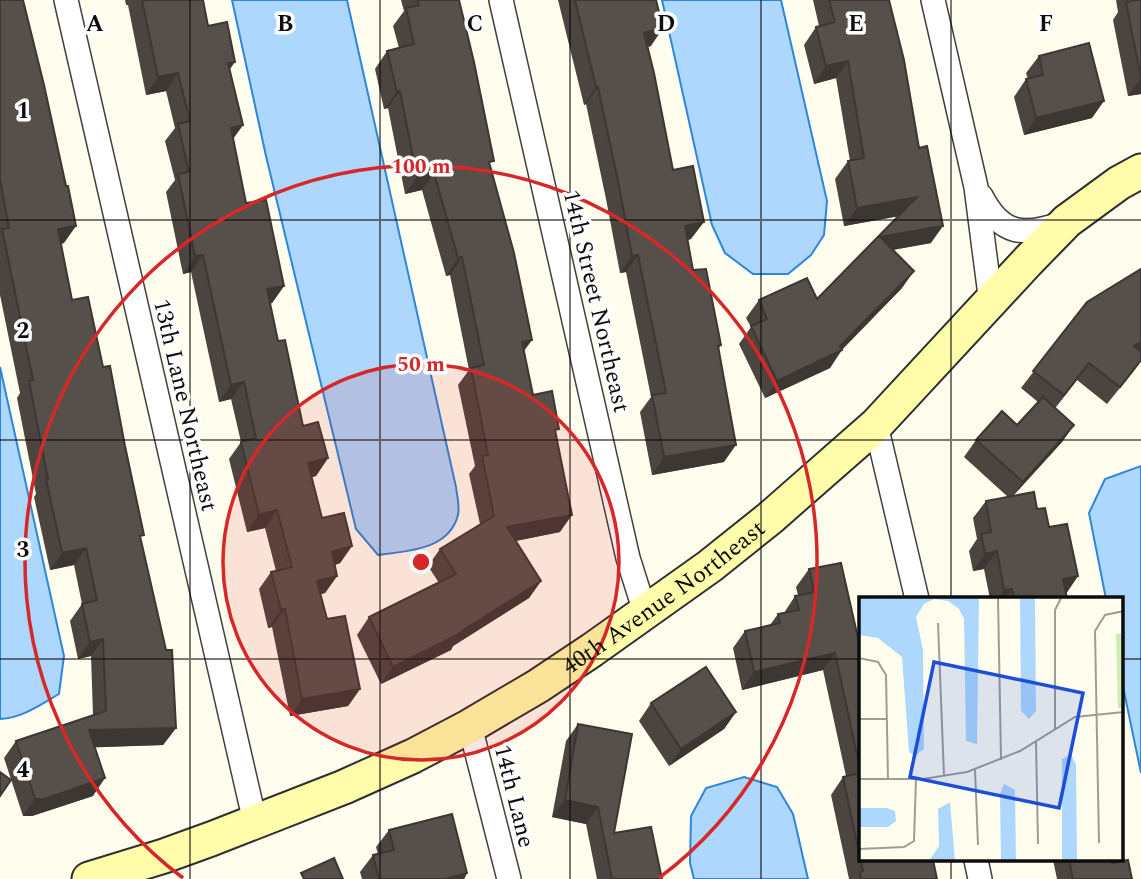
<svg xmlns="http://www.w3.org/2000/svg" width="1141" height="879" viewBox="0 0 1141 879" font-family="Spectral,serif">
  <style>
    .water { fill: #add7fc; stroke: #2d86d9; stroke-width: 2 }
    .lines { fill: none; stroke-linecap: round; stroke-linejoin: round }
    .street-casing { stroke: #404040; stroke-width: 26 }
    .secondary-casing { stroke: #2f2f2f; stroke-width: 37 }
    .street { stroke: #fff; stroke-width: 23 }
    .secondary { stroke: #fffda9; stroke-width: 33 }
    .wall { fill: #4b443f }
    .shaded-wall { fill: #3d3733 }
    .building { fill: #574f49; stroke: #3d3733; stroke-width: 2 }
    .grid { fill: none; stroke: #0d0d0d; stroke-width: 2; stroke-opacity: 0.55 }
    .ring { fill: none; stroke: #d62828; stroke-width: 3.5 }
    .labels { text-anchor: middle; stroke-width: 7; stroke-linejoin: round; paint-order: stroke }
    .street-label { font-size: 24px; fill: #0d0d0d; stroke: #fff }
    .inset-road { fill: none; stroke: #9e9d94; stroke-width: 2 }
    .view { fill: #1d4ed8; fill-opacity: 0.15; stroke: #1d4ed8; stroke-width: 3.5 }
    .inset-edge { fill: none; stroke: #0d0d0d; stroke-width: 3.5 }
    .grid-label { font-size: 23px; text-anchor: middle; font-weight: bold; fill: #0d0d0d; stroke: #fff; stroke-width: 7; stroke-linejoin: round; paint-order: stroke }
    .centre { fill: #d62828; stroke: #fff; stroke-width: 3.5 }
    .ring-label { font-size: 21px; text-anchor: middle; font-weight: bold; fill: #d62828; stroke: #fff; stroke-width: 7; stroke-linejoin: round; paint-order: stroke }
  </style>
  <rect width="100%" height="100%" fill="#fffdee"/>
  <path class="water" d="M232,0H347L456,487C457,496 460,507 458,515C449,550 408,551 378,555L356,529L266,156Z
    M662,0H781L827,201L824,235L811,255L788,274H753L725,253L712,225Z
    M0,367L64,656L59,694C40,705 22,718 0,719Z
    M1141,466V773L1122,682V599H1106L1089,513L1105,479Z
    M744,777L777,787L793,814L808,879H694L690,863L691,816L706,788Z"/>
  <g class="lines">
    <defs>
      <path id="street" d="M66,0L255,822
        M501,0L628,558L645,612
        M933,0L976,187L991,303
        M981,196C1001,235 1023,237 1063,223
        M876,425L917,599
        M470,726L509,879
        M976,860L980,879"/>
      <g id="secondary">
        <path id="s1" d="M89,879L164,856L211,839L344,787L413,756L470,726L538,686L592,650L710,566L770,518L876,425L1028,261L1067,221L1119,183L1141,171"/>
      </g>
    </defs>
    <use href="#street" class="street-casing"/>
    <use href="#secondary" class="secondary-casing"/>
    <use href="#street" class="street"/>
    <use href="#secondary" class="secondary"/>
  </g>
  <path class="wall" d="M0,0L64,243L61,244L72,300L141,539L176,728L163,745L95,747L93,796L32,816H23L4,758L16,741L93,715L91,656L78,659L70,621L82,604L74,565L50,570L34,497L36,494L17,398L20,393L0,295Z
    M125,0H203L208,26L229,70L243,125L233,138L246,203L284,286L272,303L270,304L278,341L303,426L328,458L316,476L312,477L322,518L352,546L340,563L335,565L337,576L325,593L320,594L327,619L360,689L348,706L290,716L272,627L268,628L259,589L271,572L276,571L265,528L247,532L229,459L241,442L231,399L219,402L191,272L183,274L166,192L175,180L165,141L175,128L166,91L146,95L128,5H126Z
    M401,0H459L524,351L533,395L556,435L560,532L515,541L541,581L529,598L453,646L451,650L381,684L357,635L369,617L439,583L428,566L440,549L480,524L469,474L475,466L458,385L469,370L450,275L446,276L422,190L405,194L388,108L384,109L375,69L387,51L399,48L393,26L404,11Z
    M558,0H656L651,46L647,47L673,170L691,239L688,240L693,270L721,345L719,348L724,462L652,475L640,412L651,397L626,272L620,273L606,199L586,104L584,105Z
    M813,0H889L931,243L893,250L902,288L842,350L830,368L765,398L739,344L751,327L746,318L759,300L817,299L899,216L844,226L835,179L848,161H850L836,78L814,84L804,45L816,27L819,26Z
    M1116,0H1141V94L1128,96L1113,20L1118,12Z
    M1039,56L1092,118L1024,135L1014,97L1026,79H1028L1026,73Z
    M1087,302L1141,360L1107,404L1077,380L1055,408L1074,425L1062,442L1013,496L1037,509L1078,576L1066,593L1067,599H990L984,569L973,571L969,551L977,539L973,518L986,501L1008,497L964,457L976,440L1017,425L1038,402L1021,388Z
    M809,569L861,651V860L937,879H849L831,795L843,777L846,776L823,670L742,690L733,648L745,631L770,625L778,614L784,613L795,596L798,595L796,587Z
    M651,703L736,712L724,729L669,766L639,721Z
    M578,724L614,833L662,879H597L586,824L552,817L566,741Z
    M389,830L467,873L464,879H362L360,872L373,855L378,854L376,847Z
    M1053,860H1111L1112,863L1132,879H1057Z"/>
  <path class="shaded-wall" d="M663,28L651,46L632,51L644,33Z
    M848,61L836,78L814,84L826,66Z
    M235,62L223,79L228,63Z
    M178,73L166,91L146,95L158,77Z
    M1141,78V94L1128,96Z
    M596,87H598L586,104L584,105Z
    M400,91L388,108L384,109L397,92Z
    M1104,101L1092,118L1024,135L1036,118Z
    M243,125L231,142V128Z
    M434,173L422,190L405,194L417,177Z
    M917,197L905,215L844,226L857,208Z
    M704,222L691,239L673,243L685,226Z
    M76,226L64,243L46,247L58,229Z
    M943,226L931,243L868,254L880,237Z
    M203,255L191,272L183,274L195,256Z
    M638,255L626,272L620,273L632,256Z
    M462,257L450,275L446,276L458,258Z
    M914,271L902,288L841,350L830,368L765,398L777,381L840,346Z
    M284,286L272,303L255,306L267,289Z
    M532,340L519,358L522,342Z
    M1141,342V352L1134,346Z
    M1141,360L1133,372L1107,404L1120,387Z
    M1089,363L1077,380L1052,412L1064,395Z
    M244,382L231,399L219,402L231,385Z
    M1074,425L1062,442L1010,499L1023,482Z
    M736,445L724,462L652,475L664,457Z
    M328,458L316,476L296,481L308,463Z
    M277,510L265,528L247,532L259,515Z
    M572,515L560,532L495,545L507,527Z
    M352,546L340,563L320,570L332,552Z
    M86,548L74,565L50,570L62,553Z
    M997,551L984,569L973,571L985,554Z
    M337,576L325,593L305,598L317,581Z
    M1078,576L1066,594L1063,579Z
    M541,581L529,598L453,646L451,650L381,684L393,667L462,631Z
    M1012,589L1005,599H998L1004,590Z
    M285,609L272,627L268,628L281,610Z
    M103,639L91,656L78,659L90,642Z
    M835,653L823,670L742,690L754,672Z
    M360,689L348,706L290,716L302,699Z
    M736,712L724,729L669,766L681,749Z
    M176,728L163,745L77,748L89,730Z
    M105,778L93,796L32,816H23L35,799Z
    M565,800L598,807L586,824L552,817Z
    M467,873L464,879H446Z"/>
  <path class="building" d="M0,0H23L44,85L66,186H68L76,226L58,229L72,300L88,297L103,367L110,366L125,446L144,535L140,536L166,650H172L176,728L89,730L105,778L44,799H35L16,741L106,711L103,639L90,642L82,604L97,600L86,548L62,553L46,479H48L29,381L33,380L2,229L9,228L0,179Z
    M142,0H203L208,26L227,22L235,62L228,63L243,125L231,128L246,203L266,200L284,286L267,289L278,341L285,340L303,426L318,422L328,458L308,463L322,518L344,513L352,546L332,552L337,576L317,581L327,619L345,616L360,689L302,699L285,609L281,610L271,572L292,567L277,510L259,515L241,442L256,438L244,382L231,385L203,255L195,256L178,174L189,172L178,124L190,121L178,73L158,77Z
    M417,0H459L474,62L494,161L489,162L514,253L532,340L522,342L533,395L552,391L559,429L555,430L572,515L507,527L541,581L462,631L463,632L393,667L369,617L456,574L440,549L494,516L482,456L488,455L471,368L484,365L462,257L458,258L434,173L417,177L400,91L397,92L387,51L414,44L406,8L419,5Z
    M575,0H656L663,28L644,33L654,73L673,170L693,166L704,222L685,226L693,270L706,269L721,345L718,346L736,445L664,457L652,395L666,393L638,255L632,256L618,181L598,87H596Z
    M829,0H889L904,60L919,148L927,146L943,226L880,237L914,271L840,346L842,350L777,381L751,326L767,319L759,300L807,278L817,299L917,197L857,208L848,161L864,158L848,61L826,66L816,27L835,22Z
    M1132,0H1141V78L1126,2L1132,1Z
    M1089,43L1104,101L1036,118L1026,79L1043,75L1039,56Z
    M1141,269V342L1134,346L1141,352V360L1120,387L1089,363L1064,395L1033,371L1087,302Z
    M1043,397L1074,425L1023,482L976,440L1002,411L1017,425Z
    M1034,492L1037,509L1045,508L1049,527L1067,524L1078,576L1063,579L1067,599H1014L1012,589L1004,590L997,551L985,554L981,534L991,532L986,501Z
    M841,563L861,651V773L835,653L754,672L745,631L780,623L778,614L799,610L795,596L814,592L809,569Z
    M706,667L736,712L681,749L651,703Z
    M578,724L632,734L614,833L651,827L662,879H612L598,807L565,800Z
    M0,772L11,780L0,796Z
    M861,773V860H933L937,879H861L860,872L863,871L843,777Z
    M452,814L467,873L446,879H379L373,855L394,850L389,830Z
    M334,858L343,879H304L301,873Z
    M1069,860H1111L1112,863L1128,860L1132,879H1073Z"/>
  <path class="grid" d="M190,0V879M380,0V879M570,0V879M761,0V879M951,0V599M0,220H1141M0,440H1141M0,659H861M1122,659H1141M951,860V879"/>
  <circle cx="421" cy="562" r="198" fill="#d62828" fill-opacity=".12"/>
  <g class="ring">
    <circle cx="421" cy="562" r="198"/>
    <path d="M183 878A396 396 0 1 1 659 878"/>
  </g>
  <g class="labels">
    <g class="street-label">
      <text transform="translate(597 301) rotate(77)" y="8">14th Street Northeast</text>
      <text transform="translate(186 405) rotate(77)" y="8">13th Lane Northeast</text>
      <text dy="8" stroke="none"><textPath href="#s1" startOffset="644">40th Avenue Northeast</textPath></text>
      <text transform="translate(515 796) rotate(76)" y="8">14th Lane</text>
    </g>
  </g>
  <g transform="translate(859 597)">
    <rect width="264" height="264" fill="#fffdee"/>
    <path d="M264,36V111H259L257,37Z" fill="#ccedb3"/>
    <path d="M0,1H120L118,147L107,144L105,22L100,12L89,4L75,2L65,7L57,20L64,53L65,152L56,159L50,155L43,60L19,41L0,38ZM161,1H176L177,114L170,122L162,114ZM212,157L217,168L218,264H203V162ZM145,187L156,193L157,264H142L141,197ZM91,205L96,264H70L80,249L79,212ZM0,211H28L36,214L37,224L29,230H0Z" fill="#add7fc"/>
    <path class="inset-road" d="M139,1L142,163M79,26L85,179M0,61L19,65L27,78L29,183M0,122H28M196,132V13L202,1M177,145L179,247M116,173L119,248M0,182H64L108,175L161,154L216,120L265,115M240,246L236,34L246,18L265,14M0,252L45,250L55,244L57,182"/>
    <path class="view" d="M75,65L224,96L200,211L51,180Z"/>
    <rect width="264" height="264" class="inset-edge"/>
  </g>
  <g class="grid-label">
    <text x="95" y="31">A</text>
    <text x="285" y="31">B</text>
    <text x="475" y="31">C</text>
    <text x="666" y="31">D</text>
    <text x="856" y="31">E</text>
    <text x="1046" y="31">F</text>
    <text x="23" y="118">1</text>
    <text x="23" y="338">2</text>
    <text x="23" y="557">3</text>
    <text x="23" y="777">4</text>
  </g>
  <circle cx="421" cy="562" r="10" class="centre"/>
  <g class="ring-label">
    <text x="421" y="173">100 m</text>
    <text x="421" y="371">50 m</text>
  </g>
</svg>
